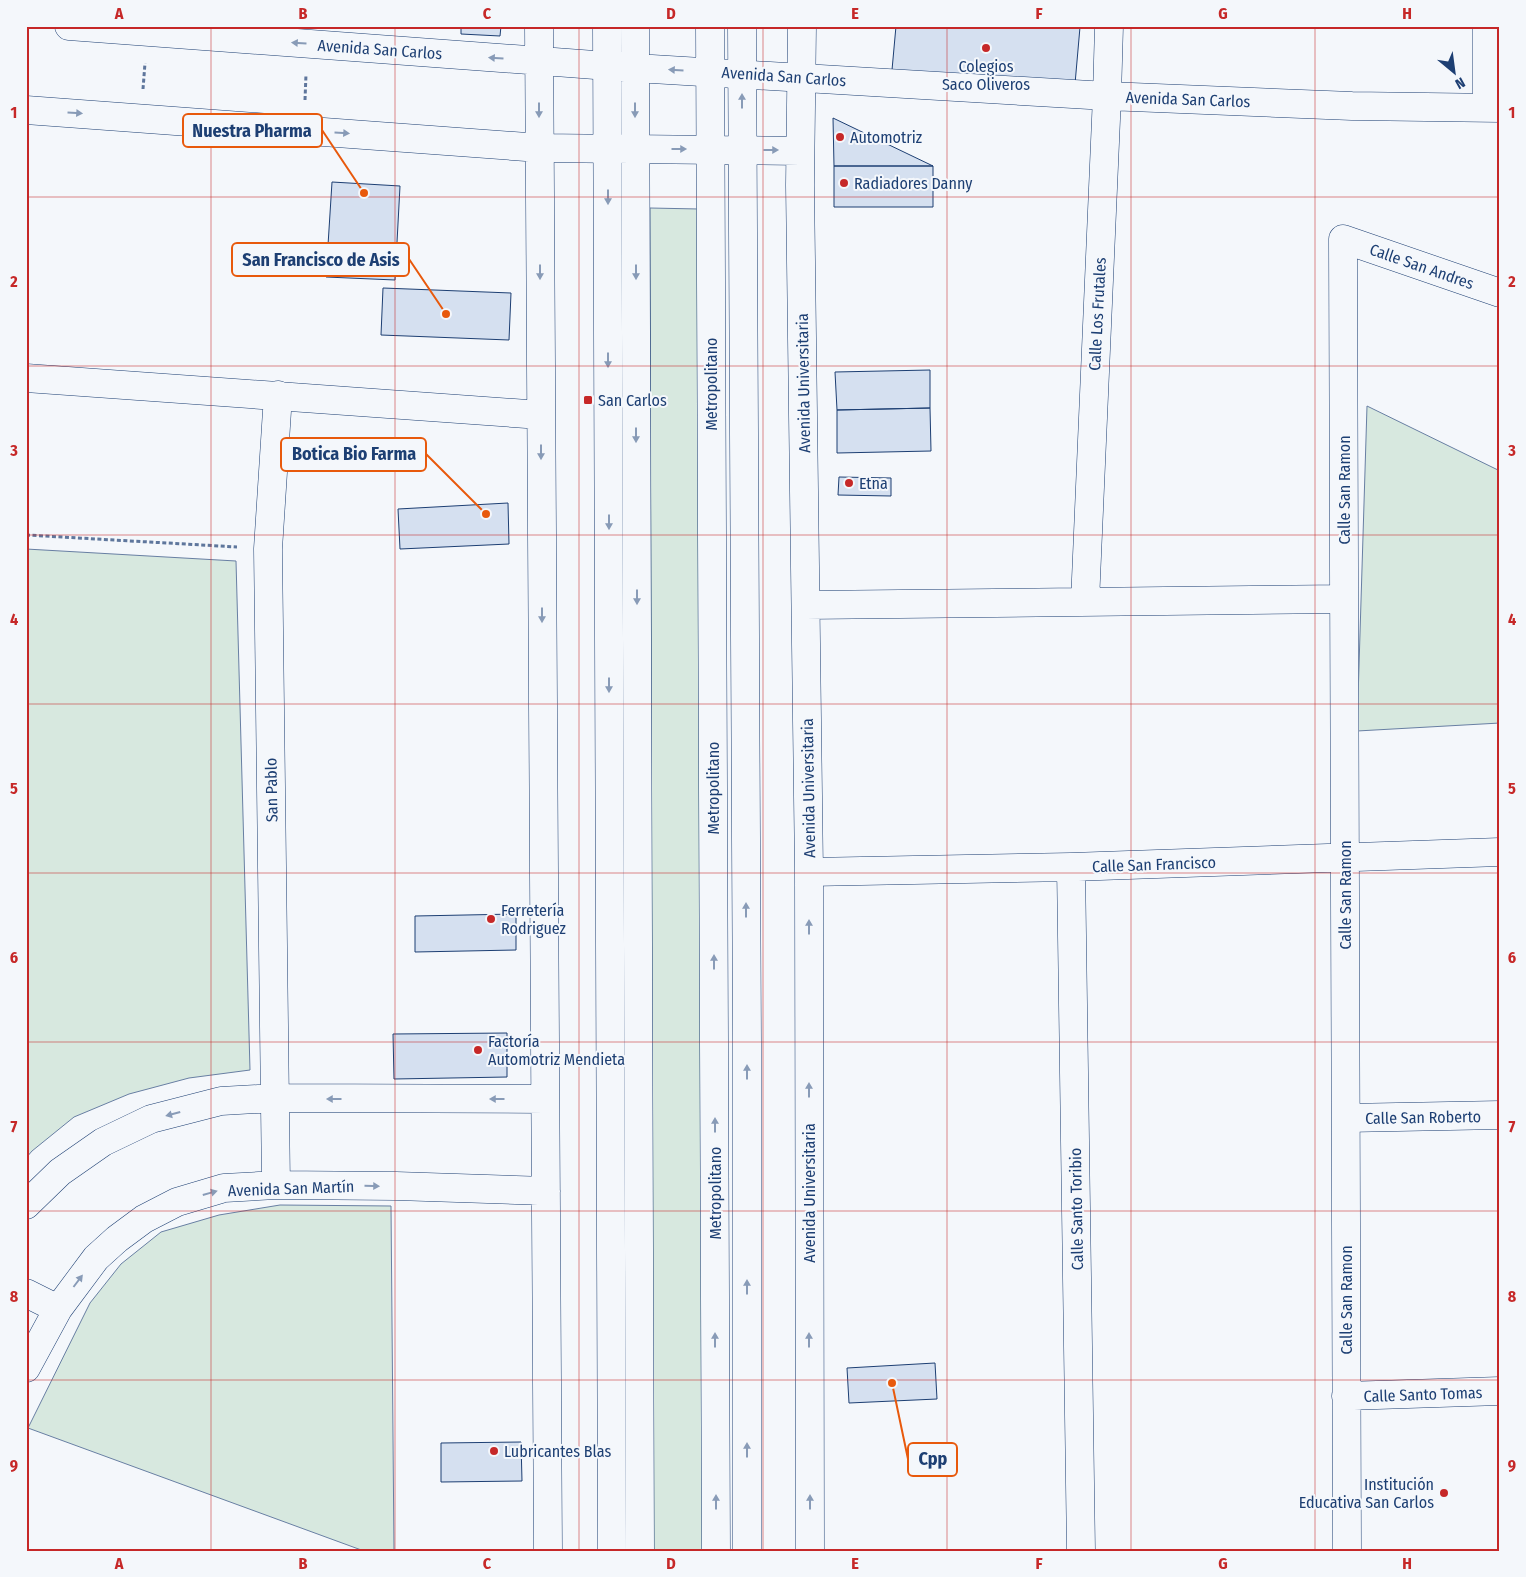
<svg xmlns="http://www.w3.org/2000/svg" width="1526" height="1577" viewBox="0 0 1526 1577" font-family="'Fira Sans Condensed',sans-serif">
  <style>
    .green { fill: #d7e8df; stroke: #687fa3 }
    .building { fill: #d5e0f0; stroke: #1d3f73 }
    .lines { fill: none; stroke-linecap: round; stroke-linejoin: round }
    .minor-casing { stroke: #1d3f73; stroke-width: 29 }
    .major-casing { stroke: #1d3f73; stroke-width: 29 }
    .path { stroke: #5e769c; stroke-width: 3; stroke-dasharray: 4 2.5; stroke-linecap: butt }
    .minor { stroke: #f4f7fb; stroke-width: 28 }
    .major { stroke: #f4f7fb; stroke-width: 28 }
    .oneway { fill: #889bb7 }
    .grid { fill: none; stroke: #c62828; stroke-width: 1; stroke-opacity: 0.55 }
    .poi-dot { fill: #c62828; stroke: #f4f7fb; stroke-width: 2 }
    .labels { text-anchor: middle; stroke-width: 4; stroke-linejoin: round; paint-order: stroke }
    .street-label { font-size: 16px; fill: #1d3f73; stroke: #f4f7fb }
    .poi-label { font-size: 16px; fill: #1d3f73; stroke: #f4f7fb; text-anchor: start }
    .leader { fill: none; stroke: #e8590c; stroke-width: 2 }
    .callout-dot { fill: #e8590c; stroke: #f4f7fb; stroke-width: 2 }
    .callout { fill: #f4f7fb; stroke: #e8590c; stroke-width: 2 }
    .callout-label { font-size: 18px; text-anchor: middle; font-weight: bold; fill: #1d3f73 }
    .neatline { fill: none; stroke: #c62828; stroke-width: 2 }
    .grid-label { font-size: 16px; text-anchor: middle; font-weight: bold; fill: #c62828 }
  </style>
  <rect width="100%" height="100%" fill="#f4f7fb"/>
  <path class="green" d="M650,208L699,209L703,1551H653Z
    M1367,406L1500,471V723L1357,731Z
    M26,549L236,561L250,1070L189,1078L129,1094L74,1117L32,1151L26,1158Z
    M280,1205L391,1206L394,1551H364L28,1428L90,1303L121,1264L161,1232L219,1215Z"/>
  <path class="building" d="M461,26H501L500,36L461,34Z
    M896,26L1080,27L1075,84L892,70Z
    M833,118L933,166H834Z
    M834,166H933V207H834Z
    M332,182L400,186L395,280L326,277Z
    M383,288L511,293L509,340L381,335Z
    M930,370V408L837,410L835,372Z
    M930,408L931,451L837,453V410Z
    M839,477L891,478V496L838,495Z
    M508,503L509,544L400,549L398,509Z
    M516,914V950L415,952V916Z
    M507,1033V1077L394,1079L393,1034Z
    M935,1363L937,1399L849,1403L847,1368Z
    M521,1442L522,1481L441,1482V1443Z"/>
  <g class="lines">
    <defs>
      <path id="minor" d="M69,26L635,68L1107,96L1352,106L1500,108
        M539,26L548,1551
        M635,26L640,1551
        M710,26L716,1551
        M802,26L800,185L809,872L810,1551
        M1487,107V26
        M26,110L540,148L800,151
        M26,378L541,415
        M1085,602L1107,96L1109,26
        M806,605L1344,599
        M1071,867L1081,1551
        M809,872L1071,867L1500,852
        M1346,1118L1500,1115
        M276,1185L268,549L278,395
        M26,1205L60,1172L103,1142L151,1119L221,1101L275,1098L545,1099
        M26,1293L58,1309
        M26,1368L58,1309L96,1258L117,1239L144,1219L177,1202L224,1188L276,1185L396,1186L546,1191
        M1346,1396L1500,1391
        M1347,1551L1343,239L1500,293"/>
      <path id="major" d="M607,26L612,1551
        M742,26L747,1041V1551"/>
    </defs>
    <use href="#minor" class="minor-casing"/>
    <use href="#major" class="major-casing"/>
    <path class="path" d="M143,89L145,63
      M305,100L306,74
      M26,535L237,547"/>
    <use href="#minor" class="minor"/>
    <use href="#major" class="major"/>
  </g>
  <defs><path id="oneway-solid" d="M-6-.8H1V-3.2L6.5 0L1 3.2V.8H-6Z" transform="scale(1.25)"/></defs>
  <g class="oneway">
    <use href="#oneway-solid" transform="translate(299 43) rotate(-176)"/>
    <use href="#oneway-solid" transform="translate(496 58) rotate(-176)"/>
    <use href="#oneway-solid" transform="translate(676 70) rotate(-177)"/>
    <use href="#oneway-solid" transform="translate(742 101) rotate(-90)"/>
    <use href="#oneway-solid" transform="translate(539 110) rotate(90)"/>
    <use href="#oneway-solid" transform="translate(635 110) rotate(90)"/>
    <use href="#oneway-solid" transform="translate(75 113) rotate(4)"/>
    <use href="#oneway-solid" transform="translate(342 133) rotate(4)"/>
    <use href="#oneway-solid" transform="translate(679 149)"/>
    <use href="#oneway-solid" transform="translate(771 150)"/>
    <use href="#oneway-solid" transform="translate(608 197) rotate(90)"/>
    <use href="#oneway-solid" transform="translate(540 272) rotate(90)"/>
    <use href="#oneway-solid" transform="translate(636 272) rotate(90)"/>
    <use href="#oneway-solid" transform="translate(608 360) rotate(90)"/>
    <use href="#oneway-solid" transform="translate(636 435) rotate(90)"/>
    <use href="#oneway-solid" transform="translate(541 452) rotate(90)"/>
    <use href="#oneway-solid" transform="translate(609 522) rotate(90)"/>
    <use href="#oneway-solid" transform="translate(637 597) rotate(90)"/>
    <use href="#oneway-solid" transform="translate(542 615) rotate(90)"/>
    <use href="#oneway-solid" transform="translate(609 685) rotate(90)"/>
    <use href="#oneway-solid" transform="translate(746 910) rotate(-90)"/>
    <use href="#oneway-solid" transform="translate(809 927) rotate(-90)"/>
    <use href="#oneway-solid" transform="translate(714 962) rotate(-90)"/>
    <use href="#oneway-solid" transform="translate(747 1072) rotate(-90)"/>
    <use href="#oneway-solid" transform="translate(809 1090) rotate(-90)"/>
    <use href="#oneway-solid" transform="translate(334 1099) rotate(-180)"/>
    <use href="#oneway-solid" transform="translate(497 1099) rotate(-180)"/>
    <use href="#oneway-solid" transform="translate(173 1114) rotate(165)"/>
    <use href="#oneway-solid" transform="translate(715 1125) rotate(-90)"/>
    <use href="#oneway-solid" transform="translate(372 1186) rotate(1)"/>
    <use href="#oneway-solid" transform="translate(210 1193) rotate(-16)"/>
    <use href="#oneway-solid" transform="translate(78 1281) rotate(-53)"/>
    <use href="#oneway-solid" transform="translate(747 1287) rotate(-90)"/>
    <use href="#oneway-solid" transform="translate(715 1340) rotate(-90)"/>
    <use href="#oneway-solid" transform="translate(809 1340) rotate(-90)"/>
    <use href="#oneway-solid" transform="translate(747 1450) rotate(-90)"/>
    <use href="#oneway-solid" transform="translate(716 1502) rotate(-90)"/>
    <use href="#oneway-solid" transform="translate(810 1502) rotate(-90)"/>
  </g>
  <path class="grid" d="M211,26V1551M395,26V1551M579,26V1551M763,26V1551M947,26V1551M1131,26V1551M1315,26V1551M26,197H1500M26,366H1500M26,535H1500M26,704H1500M26,873H1500M26,1042H1500M26,1211H1500M26,1380H1500"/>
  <g class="poi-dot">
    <circle cx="986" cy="48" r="5"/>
    <circle cx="840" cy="137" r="5"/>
    <circle cx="844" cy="183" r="5"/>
    <rect x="583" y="395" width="10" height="10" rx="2.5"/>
    <circle cx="849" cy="483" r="5"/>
    <circle cx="491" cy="919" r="5"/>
    <circle cx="478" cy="1050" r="5"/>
    <circle cx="494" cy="1451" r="5"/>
    <circle cx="1444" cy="1493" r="5"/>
  </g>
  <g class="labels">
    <g class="street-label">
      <text transform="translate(380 49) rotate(4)" y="6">Avenida San Carlos</text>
      <text transform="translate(784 76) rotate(4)" y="6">Avenida San Carlos</text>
      <text transform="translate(1188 99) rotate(2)" y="6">Avenida San Carlos</text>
      <text transform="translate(1422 266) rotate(19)" y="6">Calle San Andres</text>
      <text transform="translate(1097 314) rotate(-87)" y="6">Calle Los Frutales</text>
      <text transform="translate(803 383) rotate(-91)" y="6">Avenida Universitaria</text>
      <text transform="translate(711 384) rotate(-90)" y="6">Metropolitano</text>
      <text transform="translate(1344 490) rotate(-90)" y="6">Calle San Ramon</text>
      <text transform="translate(713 788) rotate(-90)" y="6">Metropolitano</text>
      <text transform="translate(808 788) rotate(-91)" y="6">Avenida Universitaria</text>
      <text transform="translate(271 790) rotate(-91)" y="6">San Pablo</text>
      <text transform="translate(1154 864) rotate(-2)" y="6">Calle San Francisco</text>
      <text transform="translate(1345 895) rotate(-90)" y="6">Calle San Ramon</text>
      <text transform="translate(1423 1117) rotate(-1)" y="6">Calle San Roberto</text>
      <text transform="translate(291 1188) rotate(-2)" y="6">Avenida San Martín</text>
      <text transform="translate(715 1193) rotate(-90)" y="6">Metropolitano</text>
      <text transform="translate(809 1193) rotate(-90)" y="6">Avenida Universitaria</text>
      <text transform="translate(1076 1209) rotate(-91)" y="6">Calle Santo Toribio</text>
      <text transform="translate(1346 1300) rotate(-90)" y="6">Calle San Ramon</text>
      <text transform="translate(1423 1394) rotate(-2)" y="6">Calle Santo Tomas</text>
    </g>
    <g class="poi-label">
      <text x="986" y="72" text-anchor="middle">Colegios<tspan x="986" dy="18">Saco Oliveros</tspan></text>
      <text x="850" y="143">Automotriz</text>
      <text x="854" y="189">Radiadores Danny</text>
      <text x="598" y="406">San Carlos</text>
      <text x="859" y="489">Etna</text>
      <text x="501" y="916">Ferretería<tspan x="501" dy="18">Rodriguez</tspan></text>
      <text x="488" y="1047">Factoría<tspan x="488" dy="18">Automotriz Mendieta</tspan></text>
      <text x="504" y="1457">Lubricantes Blas</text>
      <text x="1434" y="1490" text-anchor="end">Institución<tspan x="1434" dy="18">Educativa San Carlos</tspan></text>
    </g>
  </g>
  <path class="leader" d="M364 193L322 130M446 314L409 259M486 514L426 454M892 1383L908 1459"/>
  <g class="callout-dot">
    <circle cx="364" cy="193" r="5"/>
    <circle cx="446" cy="314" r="5"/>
    <circle cx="486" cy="514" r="5"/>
    <circle cx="892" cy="1383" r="5"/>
  </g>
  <g class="callout">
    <rect x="183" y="114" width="139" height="33" rx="5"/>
    <rect x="232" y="243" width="177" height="33" rx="5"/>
    <rect x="281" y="438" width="145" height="33" rx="5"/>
    <rect x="908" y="1443" width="49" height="33" rx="5"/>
  </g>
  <g class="callout-label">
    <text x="252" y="137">Nuestra Pharma</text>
    <text x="321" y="266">San Francisco de Asis</text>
    <text x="354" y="460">Botica Bio Farma</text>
    <text x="933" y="1465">Cpp</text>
  </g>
  <rect width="1526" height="1577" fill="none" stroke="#f4f7fb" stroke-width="55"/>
  <g transform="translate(1454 72) rotate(151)" stroke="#f4f7fb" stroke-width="4" paint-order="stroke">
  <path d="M0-4L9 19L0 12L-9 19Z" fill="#1d3f73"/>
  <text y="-8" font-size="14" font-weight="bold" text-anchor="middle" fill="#1d3f73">N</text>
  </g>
  <rect x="28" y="28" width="1470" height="1522" class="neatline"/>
  <g class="grid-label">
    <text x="119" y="19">A</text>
    <text x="303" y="19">B</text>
    <text x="487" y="19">C</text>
    <text x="671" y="19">D</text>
    <text x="855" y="19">E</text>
    <text x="1039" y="19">F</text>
    <text x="1223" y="19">G</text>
    <text x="1407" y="19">H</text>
    <text x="14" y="118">1</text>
    <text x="1512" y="118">1</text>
    <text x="14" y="287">2</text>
    <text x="1512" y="287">2</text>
    <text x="14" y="456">3</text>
    <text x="1512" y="456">3</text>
    <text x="14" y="625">4</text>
    <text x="1512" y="625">4</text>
    <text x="14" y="794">5</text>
    <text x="1512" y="794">5</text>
    <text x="14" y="963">6</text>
    <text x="1512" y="963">6</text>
    <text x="14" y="1132">7</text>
    <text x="1512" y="1132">7</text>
    <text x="14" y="1302">8</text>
    <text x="1512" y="1302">8</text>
    <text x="14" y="1471">9</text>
    <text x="1512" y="1471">9</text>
    <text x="119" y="1569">A</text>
    <text x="303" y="1569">B</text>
    <text x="487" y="1569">C</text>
    <text x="671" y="1569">D</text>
    <text x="855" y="1569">E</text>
    <text x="1039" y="1569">F</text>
    <text x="1223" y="1569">G</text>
    <text x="1407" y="1569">H</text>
  </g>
</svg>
